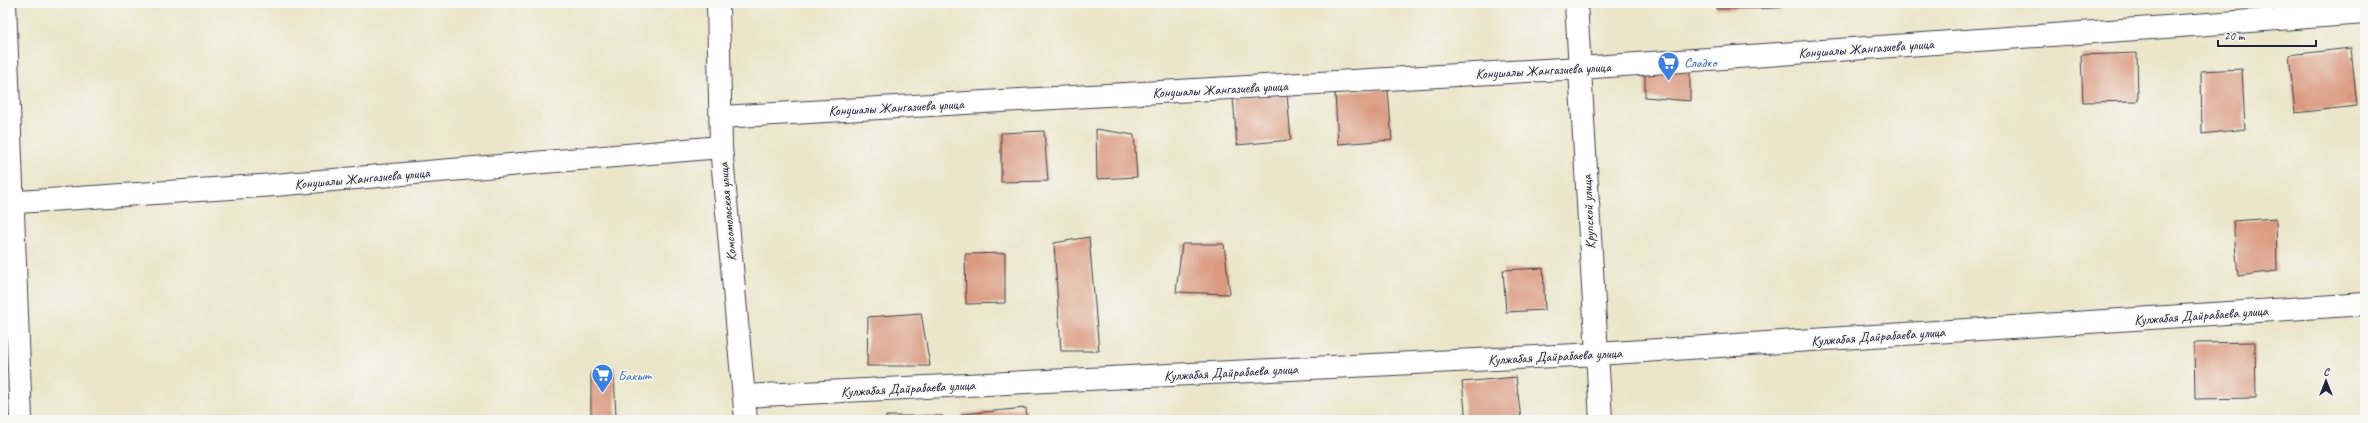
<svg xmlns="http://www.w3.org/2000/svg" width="2368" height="423" viewBox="0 0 2368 423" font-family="Caveat,sans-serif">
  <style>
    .building { fill: #da9a7f }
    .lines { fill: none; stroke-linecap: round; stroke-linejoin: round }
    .street-casing { stroke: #403f50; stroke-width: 24 }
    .street { stroke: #fff; stroke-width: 22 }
    .labels { text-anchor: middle; stroke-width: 3.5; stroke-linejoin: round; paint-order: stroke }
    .street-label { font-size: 14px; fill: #22223b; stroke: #f6f6f2 }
    .shop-label { font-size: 14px; fill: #366cbe; stroke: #f6f6f2; text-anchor: start }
  </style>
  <rect width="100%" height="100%" fill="#f6f6f2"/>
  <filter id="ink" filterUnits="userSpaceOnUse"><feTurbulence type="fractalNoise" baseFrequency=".025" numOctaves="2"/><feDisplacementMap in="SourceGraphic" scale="8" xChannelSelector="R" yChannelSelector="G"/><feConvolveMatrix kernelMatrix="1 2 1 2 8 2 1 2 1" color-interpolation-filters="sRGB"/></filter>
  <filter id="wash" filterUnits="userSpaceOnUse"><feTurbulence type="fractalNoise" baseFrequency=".012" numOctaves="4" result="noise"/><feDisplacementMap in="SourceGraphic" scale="16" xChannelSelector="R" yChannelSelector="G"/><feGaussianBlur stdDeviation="0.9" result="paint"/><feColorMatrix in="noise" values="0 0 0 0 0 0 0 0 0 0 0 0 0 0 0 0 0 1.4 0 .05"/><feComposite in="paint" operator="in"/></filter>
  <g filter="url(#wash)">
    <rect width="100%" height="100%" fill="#ebe6c9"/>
    <g id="blocks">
      <path class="building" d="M1716,3H1781V8L1716,9Z
        M2351,48L2357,106L2295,113L2289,55Z
        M2137,53L2138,101L2083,102L2081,55Z
        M1645,65L1690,67V101L1645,97Z
        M2242,69L2245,129L2202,134L2201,71Z
        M1388,89L1392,140L1338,144L1335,93Z
        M1287,94L1291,140L1237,145L1233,98Z
        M1096,129L1134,135L1137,177L1097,179Z
        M1044,131L1048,181L1001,182V133Z
        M2276,218L2277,271L2238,276L2233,221Z
        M1089,237L1099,351H1061L1054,243Z
        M1182,244H1224L1230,294L1176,292Z
        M1005,253V303L966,304L965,254Z
        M1543,268L1545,310L1506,312L1503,270Z
        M921,313L930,366H867L868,317Z
        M2255,342L2256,398L2195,399L2194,343Z
        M614,371L616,418H591V372Z
        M1516,377L1521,420H1466L1462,382Z
        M1026,408L1027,420H962V414Z
        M886,416H943V420H886Z"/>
    </g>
  </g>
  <g filter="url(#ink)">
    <use href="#blocks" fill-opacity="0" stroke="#403f50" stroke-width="1"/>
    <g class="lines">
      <defs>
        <path id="street" d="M5,3L21,420
          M718,3L721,147L746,420
          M1576,3L1601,420
          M721,117L1580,68L2365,13
          M3,203L274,185L721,147
          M744,396L1597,354L2365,304"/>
      </defs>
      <use href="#street" class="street-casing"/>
      <use href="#street" class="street"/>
    </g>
  </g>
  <defs>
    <symbol id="supermarket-pin" viewBox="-11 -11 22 30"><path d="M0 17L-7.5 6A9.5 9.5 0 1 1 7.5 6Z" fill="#3f7fe0" stroke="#f6f6f2"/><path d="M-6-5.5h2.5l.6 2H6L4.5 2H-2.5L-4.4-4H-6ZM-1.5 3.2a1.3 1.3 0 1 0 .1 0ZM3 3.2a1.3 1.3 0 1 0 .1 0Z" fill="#fff"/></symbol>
  </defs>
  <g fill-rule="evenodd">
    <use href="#supermarket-pin" x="1656" y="50" width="25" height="34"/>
    <use href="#supermarket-pin" x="590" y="362" width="25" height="34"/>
  </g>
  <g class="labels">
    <g class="street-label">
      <text transform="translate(1866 48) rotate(-4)" y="5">Конушалы Жангазиева улица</text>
      <text transform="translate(1543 70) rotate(-3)" y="5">Конушалы Жангазиева улица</text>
      <text transform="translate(1220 89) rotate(-3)" y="5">Конушалы Жангазиева улица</text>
      <text transform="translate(896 107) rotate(-3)" y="5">Конушалы Жангазиева улица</text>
      <text transform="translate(362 178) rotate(-5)" y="5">Конушалы Жангазиева улица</text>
      <text transform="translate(727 212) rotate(-95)" y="5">Комсомольская улица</text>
      <text transform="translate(1588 212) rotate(-93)" y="5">Крупской улица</text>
      <text transform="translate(2201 315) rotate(-4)" y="5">Кулжабая Дайрабаева улица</text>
      <text transform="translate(1878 336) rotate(-4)" y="5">Кулжабая Дайрабаева улица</text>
      <text transform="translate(1555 356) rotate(-3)" y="5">Кулжабая Дайрабаева улица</text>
      <text transform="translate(1231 372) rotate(-3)" y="5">Кулжабая Дайрабаева улица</text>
      <text transform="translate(908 388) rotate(-3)" y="5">Кулжабая Дайрабаева улица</text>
    </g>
    <g class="shop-label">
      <text x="1684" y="67">Сладко</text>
      <text x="618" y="380">Бакыт</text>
    </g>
  </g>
  <rect width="2368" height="423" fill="none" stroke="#f6f6f2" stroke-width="16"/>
  <g transform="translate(2326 381)" stroke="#f6f6f2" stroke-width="3" paint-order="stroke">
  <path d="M0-3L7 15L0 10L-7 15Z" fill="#22223b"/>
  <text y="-6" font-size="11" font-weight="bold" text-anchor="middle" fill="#22223b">С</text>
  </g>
  <path d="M2218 40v6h98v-6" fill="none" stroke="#22223b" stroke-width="2"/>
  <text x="2224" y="40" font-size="12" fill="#22223b" stroke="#f6f6f2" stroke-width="3" paint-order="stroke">20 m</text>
</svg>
